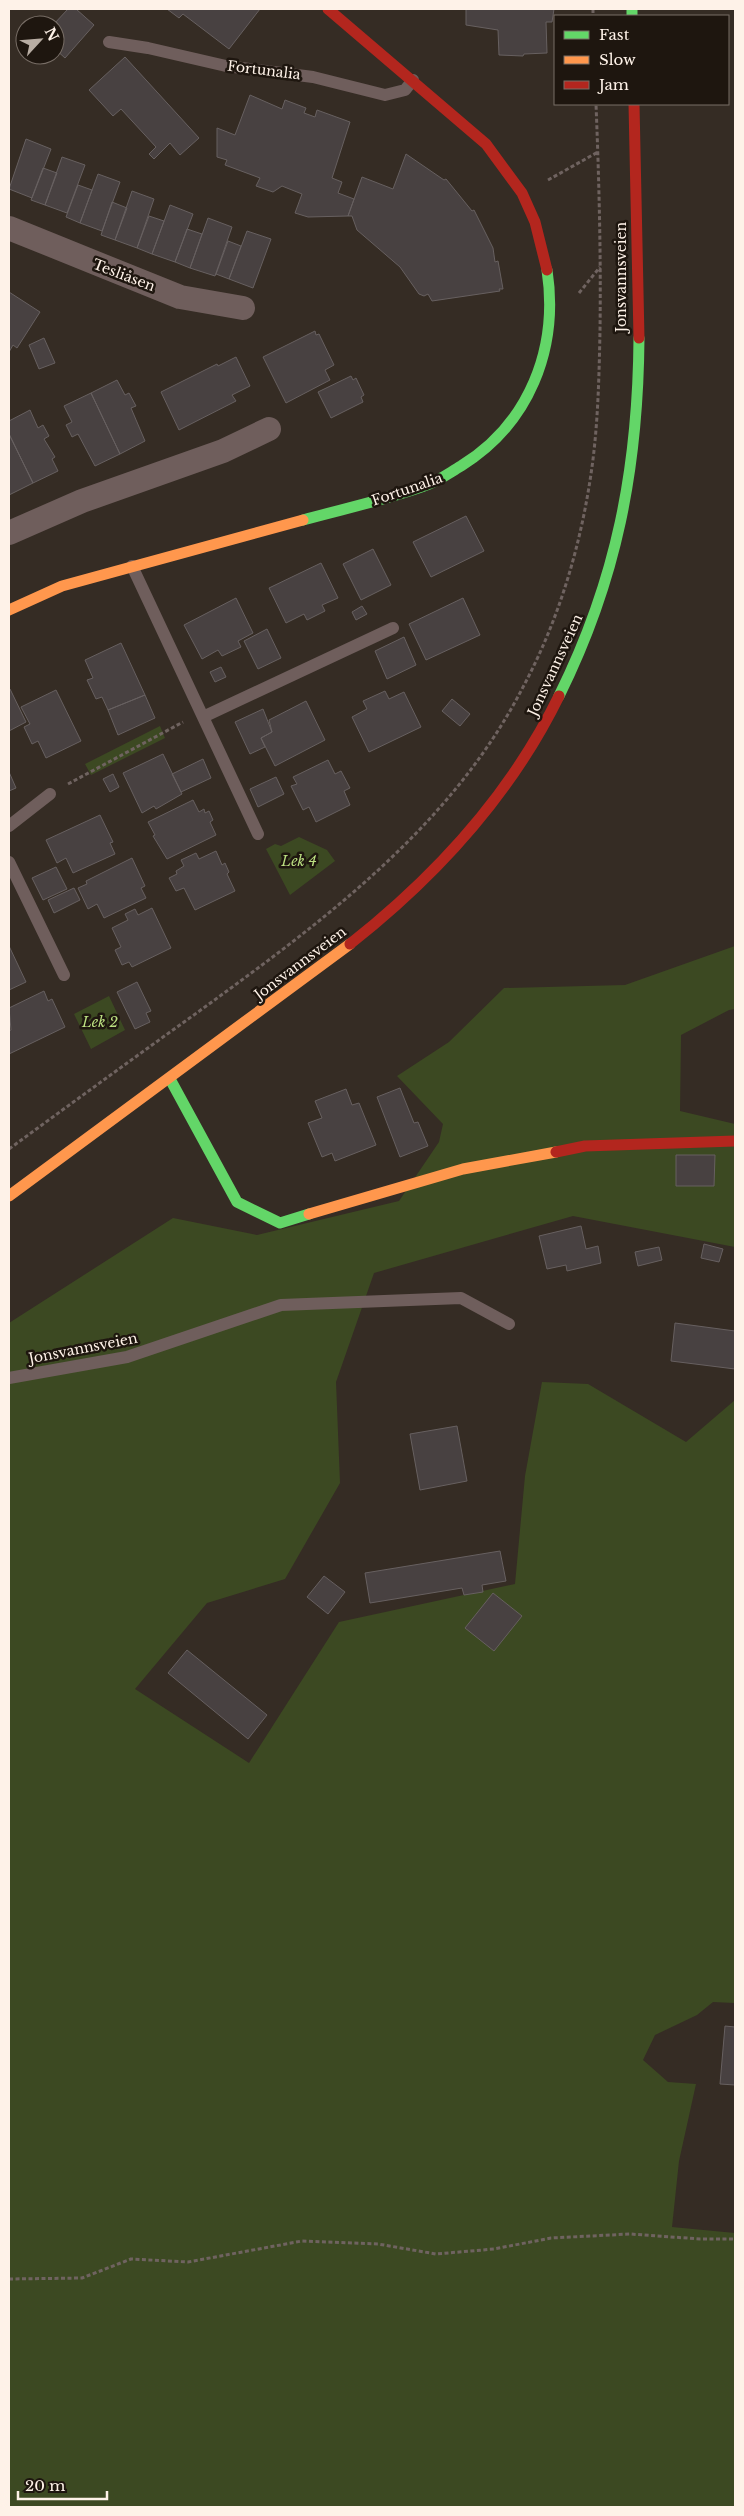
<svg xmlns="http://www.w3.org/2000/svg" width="744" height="2516" viewBox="0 0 744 2516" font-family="'Libre Baskerville',serif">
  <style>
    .green { fill: #3c4922 }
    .building { fill: #484141; stroke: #676060 }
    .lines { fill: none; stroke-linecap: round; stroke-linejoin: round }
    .path { stroke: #6f6360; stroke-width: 3; stroke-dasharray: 4 2.5; stroke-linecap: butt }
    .lane { stroke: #6f5e5c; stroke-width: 12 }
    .street { stroke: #6f5e5c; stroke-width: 24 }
    .fast { stroke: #63d668; stroke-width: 11 }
    .slow { stroke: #ff974d; stroke-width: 11 }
    .jam { stroke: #b3261e; stroke-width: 11 }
    .labels { text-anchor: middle; stroke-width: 5; stroke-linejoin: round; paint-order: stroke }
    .street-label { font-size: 14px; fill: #fef2e8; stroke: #1e160f }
    .park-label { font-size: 14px; font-style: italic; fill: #bbdf81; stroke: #1e160f }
  </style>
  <rect width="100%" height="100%" fill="#352c24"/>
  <path class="green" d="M160,726L165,738L91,775L85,764Z
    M299,837L327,850L335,861L290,895L266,849L275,844L281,846Z
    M735,946V1009L729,1010L681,1035L680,1111L735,1124V1247L573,1216L374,1273L336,1382L340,1483L285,1579L207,1603L135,1689L249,1763L339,1622L515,1584L525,1476L542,1382L588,1384L686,1442L735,1400V2003L713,2002L697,2015L655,2035L643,2060L668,2082L696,2084L679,2161L672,2227L735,2233V2507H9V1323L173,1218L257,1235L399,1201L439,1142L443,1124L397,1076L449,1042L504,988L625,985Z
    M109,996L125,1030L91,1049L74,1014Z"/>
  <path class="building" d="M68,9H76L94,25L65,58L55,49L53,25Z
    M167,9H260L229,49L183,14L179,18Z
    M466,9H554L552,22H546L547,53L524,54L523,56L499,55L498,30L466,25Z
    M125,57L199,138L180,155L170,143L154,159L149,154L156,147L121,109L113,116L89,90Z
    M250,95L282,109L285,100L306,108L304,113L315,117L317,110L350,122L332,178L342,182L338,193L354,199L348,216L308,217L295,213L302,194L282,186L273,192L256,186L260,178L225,165L227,160L217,157V128L235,135Z
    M26,139L51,149L32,198L9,189Z
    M406,154L444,180L446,179L472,211L474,210L493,248L495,262L498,261L503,289H499L500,291L432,301L428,294L424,296L419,294L400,267L357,230L352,216H348L362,177L393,189Z
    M62,157L85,165L67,213L45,205Z
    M43,168L57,173L45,205L31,200Z
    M98,174L120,182L102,231L80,223Z
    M78,185L92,190L80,223L66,217Z
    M132,191L154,199L137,248L115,240Z
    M112,202L127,208L115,240L101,235Z
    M170,205L193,214L175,262L152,254Z
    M149,216L164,221L152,254L137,248Z
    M208,218L232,227L215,276L190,268Z
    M187,229L202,234L190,268L175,262Z
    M247,231L271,239L253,288L229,279Z
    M228,241L241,246L229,279L216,274Z
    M9,292L40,312L17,348L13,345L9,352Z
    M315,331L316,335L319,334L334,365L325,370L330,380L286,403L263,357Z
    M44,338L55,363L39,369L29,345Z
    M236,357L250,386L232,395L236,401L179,430L161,392L217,364L218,366Z
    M351,376L353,380L356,378L364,395L361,397L363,402L331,418L318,392Z
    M117,380L125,395L129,393L136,406L131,408L145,441L120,454L91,393Z
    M91,393L120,454L95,466L78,434L72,437L66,425L72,422L64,406Z
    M30,410L38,428L43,425L49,436L44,439L55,457L52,459L58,471L33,483L9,434V421Z
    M9,434L33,483L9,495Z
    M466,516L484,551L431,577L413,542Z
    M373,549L391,585L361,600L343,564Z
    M321,563L338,598L322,605L325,611L307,620L304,614L286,623L269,588Z
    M236,598L253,633L238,641L241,647L222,656L218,650L202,659L184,625Z
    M463,598L480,635L426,660L409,624Z
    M362,606L367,614L356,620L352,612Z
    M267,629L281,658L258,669L244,641Z
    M404,637L416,665L387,679L375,651Z
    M121,643L145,695L108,710L102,697L96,699L87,680L93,678L85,660Z
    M221,667L226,677L215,682L210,672Z
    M10,689L26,722L9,731V690Z
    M56,690L81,741L46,758L38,741L32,744L24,727L30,724L21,707Z
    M385,691L389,699L404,692L421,727L369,752L352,717L367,709L363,701Z
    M145,695L155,718L118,735L108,710Z
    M452,699L470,714L460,726L442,711Z
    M306,701L325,740L275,766L261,738L272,732L269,720Z
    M263,709L272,732L261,738L265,747L250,754L235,722Z
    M163,754L182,794L156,809L154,806L142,813L123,773Z
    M203,759L211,778L181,792L172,774Z
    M328,760L335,774L341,771L350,788L344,791L350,805L316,822L309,807L303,810L291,786L297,784L293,777Z
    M9,772L16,788L9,791Z
    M113,774L119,787L110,792L103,779Z
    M276,777L284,794L258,807L250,789Z
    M193,800L199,812L204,809L205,813L209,811L213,820L210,822L216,835L167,859L153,836L155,835L148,822Z
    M100,815L113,842L110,843L115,854L73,873L66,858L57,863L46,840Z
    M216,851L222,865L225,863L229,872L227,874L235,891L195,910L184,888L176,891L169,878L177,874L176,871L184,866L181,860L196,853L199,859Z
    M132,858L145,886L141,888L146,898L104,918L97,904L88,909L78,888L87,884L86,881Z
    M56,867L67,889L43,900L32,878Z
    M74,888L80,900L54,913L48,900Z
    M152,908L171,948L132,967L129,962L122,965L115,950L121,947L112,928L128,920L125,914L135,909L138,915Z
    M9,946L26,982L9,990Z
    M137,982L151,1011L146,1013L150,1022L135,1029L117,992Z
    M44,991L48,1001L52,999L65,1027L9,1054V1031L11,1030L9,1008Z
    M400,1088L414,1123L418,1122L428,1146L400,1157L377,1097Z
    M346,1089L352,1105L359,1103L376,1145L335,1161L332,1153L322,1157L308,1123L322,1118L315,1101Z
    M676,1155H715L714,1186H676Z
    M581,1226L586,1249L598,1246L601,1263L567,1271L566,1265L547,1269L539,1236Z
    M704,1244L723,1249L719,1262L701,1258Z
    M659,1247L662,1260L638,1266L635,1252Z
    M675,1323L735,1331V1369L671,1361Z
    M457,1426L467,1481L420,1490L410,1434Z
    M500,1551L506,1581L482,1585L483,1592L464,1595L462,1588L370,1603L365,1573Z
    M324,1576L345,1592L328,1614L307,1597Z
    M493,1593L522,1616L494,1651L465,1628Z
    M187,1650L267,1715L248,1739L168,1673Z
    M725,2026L735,2027V2085L720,2084Z"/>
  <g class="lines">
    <path class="path" d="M593,9V16
      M548,180L598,152
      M579,293L600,267
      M68,784L183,722
      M9,1149C72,1103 135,1057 198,1012C322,922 450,828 522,689C558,622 580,549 591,474C598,427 599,379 600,331C601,255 599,180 596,104
      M9,2279L82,2278L131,2259L188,2262L302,2241L378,2244L436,2254L494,2249L551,2238L630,2234L700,2239H735"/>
    <path class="lane" d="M109,42L148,48L226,66L313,77L385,95L405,90L413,80
      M132,566L258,834
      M203,717L393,628
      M9,826L50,794
      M9,862L64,975
      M9,1378L127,1357L281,1305L461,1298L509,1324"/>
    <path class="street" d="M9,228L180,297L243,308
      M9,533L82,501L223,451L269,429"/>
    <path class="fast" d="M632,9V16
      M303,520C343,509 385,500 424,486C437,482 449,473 461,466C529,424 559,349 547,270
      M559,696C617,579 638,468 639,338
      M170,1079L237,1202L280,1223L309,1214"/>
    <path class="slow" d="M9,610L62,586L303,520
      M9,1196L350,944
      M309,1214L463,1169L556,1152"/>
    <path class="jam" d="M328,9L486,144L522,193L535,222L547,270
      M634,104L639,338
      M350,944C435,877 511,794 559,696
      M556,1152L585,1146L735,1141"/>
  </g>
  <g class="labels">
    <g class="street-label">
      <text transform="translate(264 70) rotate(7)" y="5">Fortunalia</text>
      <text transform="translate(124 275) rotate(21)" y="5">Tesliåsen</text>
      <text transform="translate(621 277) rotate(-90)" y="5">Jonsvannsveien</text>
      <text transform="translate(407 489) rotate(-19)" y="5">Fortunalia</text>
      <text transform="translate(555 665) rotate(-65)" y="5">Jonsvannsveien</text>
      <text transform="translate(300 963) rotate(-37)" y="5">Jonsvannsveien</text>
      <text transform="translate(83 1348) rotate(-11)" y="5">Jonsvannsveien</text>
    </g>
    <g class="park-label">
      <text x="299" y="866">Lek 4</text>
      <text x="100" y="1027">Lek 2</text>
    </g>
  </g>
  <rect width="744" height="2516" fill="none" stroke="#fef2e8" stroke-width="20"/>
  <rect x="554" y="15" width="175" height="90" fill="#1e160f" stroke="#786e66"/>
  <rect x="564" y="31" width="25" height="8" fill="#63d668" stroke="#786e66"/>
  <text x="599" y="40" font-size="15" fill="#fef2e8">Fast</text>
  <rect x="564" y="56" width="25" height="8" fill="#ff974d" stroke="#786e66"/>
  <text x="599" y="65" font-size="15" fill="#fef2e8">Slow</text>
  <rect x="564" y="81" width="25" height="8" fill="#b3261e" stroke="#786e66"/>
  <text x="599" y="90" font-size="15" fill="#fef2e8">Jam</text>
  <g transform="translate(40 40) rotate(64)"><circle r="24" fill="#1e160f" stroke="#786e66"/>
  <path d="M0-4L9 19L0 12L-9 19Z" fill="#b8ada3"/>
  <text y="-8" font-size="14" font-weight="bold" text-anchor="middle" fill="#fef2e8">N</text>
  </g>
  <path d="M18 2491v8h89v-8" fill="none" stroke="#fef2e8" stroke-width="2.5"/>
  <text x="25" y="2491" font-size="15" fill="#fef2e8" stroke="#1e160f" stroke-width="4" paint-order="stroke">20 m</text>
</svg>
